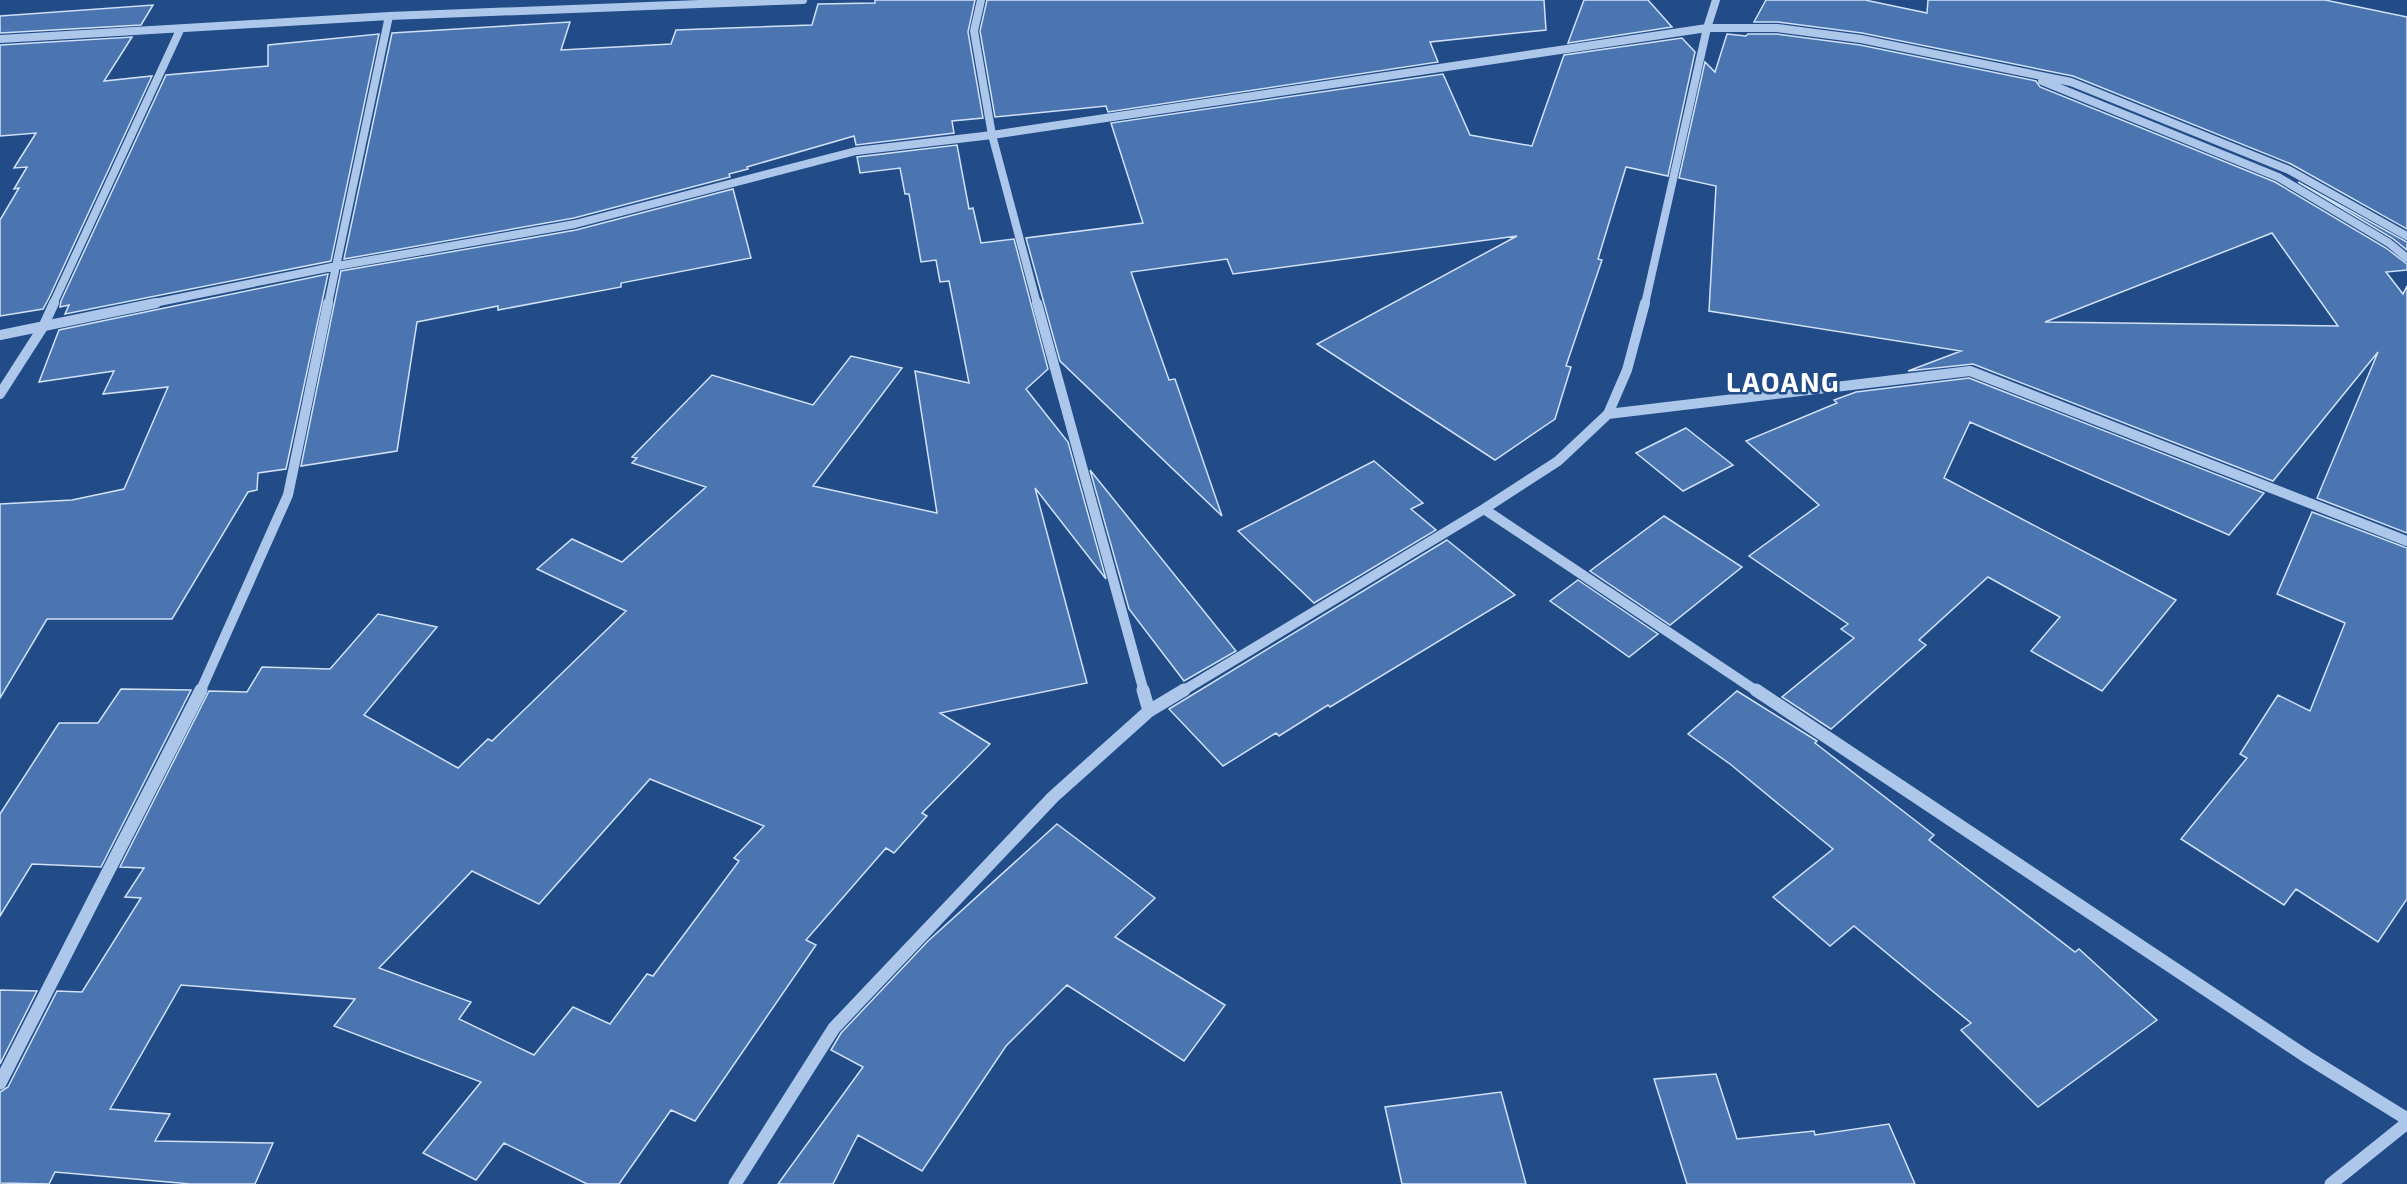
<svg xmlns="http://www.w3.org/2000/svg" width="2407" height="1184" viewBox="0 0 2407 1184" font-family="'Exo 2',sans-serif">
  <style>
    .building { fill: #4a75b0; stroke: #d1e1f8; stroke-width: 1.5; fill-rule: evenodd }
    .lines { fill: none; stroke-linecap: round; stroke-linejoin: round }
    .minor-far2 { stroke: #acc7ea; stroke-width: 8 }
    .minor-far1 { stroke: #acc7ea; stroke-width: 10 }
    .minor { stroke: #acc7ea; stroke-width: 13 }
    .labels { text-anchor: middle; stroke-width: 5; stroke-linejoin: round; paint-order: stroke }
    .district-label { font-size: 27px; font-weight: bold; letter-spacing: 1.5px; fill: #fff; stroke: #214c88 }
  </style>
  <rect width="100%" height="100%" fill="#214c88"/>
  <path class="building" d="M875,0H975L968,32L983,118L952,121L954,133L856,145L854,136L747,167L748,169L729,174L730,177L574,218L344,259L392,33L570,22L561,50L671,44L676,30L812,25L818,4L875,3Z
    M987,0H1544L1546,30L1430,42L1438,62L1108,112L1106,106L995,117L980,31Z
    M1584,0H1648L1672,27L1568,43Z
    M1766,0H1865L1927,13L1928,0H2325L2407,17V229L2291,164L2073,76L1862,33L1778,22H1754Z
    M153,5L141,25L0,33V16Z
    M379,34L331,261L65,314L69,305L60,307L61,301L166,75L268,66V45Z
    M1727,34L1746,36L1748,34H1777L1860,45L2036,81L2040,87L2275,182L2386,248L2407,264V270L2386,272L2403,294L2407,286V533L2317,498L2378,352L2273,481L1973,364L1908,371L1961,351L1709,311L1716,186L1679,178L1705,62L1715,72ZM2272,233L2338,326L2045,322Z
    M132,37L104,81L152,76L49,298L43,309L0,316V220L19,188L14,189L27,167L14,168L36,133L0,136V45Z
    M1682,38L1695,52L1668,176L1626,167L1598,259L1602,260L1566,366L1571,367L1555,419L1495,460L1317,344L1517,236L1233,274L1227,259L1131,272L1169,380L1175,379L1222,516L1060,361L1026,238L1143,223L1111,123L1443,74L1470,135L1532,146L1564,55Z
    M957,145L969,209L973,208L981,243L1014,239L1048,369L1026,389L1068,442L1106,579L1035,488L1087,683L940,713L990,744L922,813L927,816L894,853L886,848L806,940L816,945L695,1121L671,1110L619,1184H587L504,1143L476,1180L423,1153L481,1082L334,1026L355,999L181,985L110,1109L170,1114L155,1141L273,1143L255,1184H191L55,1172L49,1184L0,1183V1092L8,1087L57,991L82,992L141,898L125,897L144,868L120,867L209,691L247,692L262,667L330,669L378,614L437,627L364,715L458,768L488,739L492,741L626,611L537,569L572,539L622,562L706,487L632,463L637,458L632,457L712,375L813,405L851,356L902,368L813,486L937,513L915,371L969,383L949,281L940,282L936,260L921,262L909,194H905L900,168L860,173L857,157ZM650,779L764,826L734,858L739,861L653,976L647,974L610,1024L573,1007L534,1055L459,1019L471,1002L379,968L472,871L539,904Z
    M2298,182L2407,242V250L2392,238Z
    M733,189L751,258L621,283V287L498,310V306L417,322L397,451L301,466L341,271L576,230Z
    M328,274L286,469L258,473L257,490L248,492L172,619H47L0,698V504L72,500L124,489L168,387L103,394L114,371L39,382L59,330Z
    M1969,378L2264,493L2229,535L1970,422L1944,478L2176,600L2102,691L2031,651L2060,617L1988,577L1919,640L1926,645L1831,729L1782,697L1854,638L1841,629L1848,624L1749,556L1819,505L1746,441L1837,403L1834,400L1856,392Z
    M1686,428L1733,465L1683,491L1636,453Z
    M1374,461L1423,503L1411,509L1436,530L1314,603L1238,531Z
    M1090,470L1236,651L1184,681L1129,609Z
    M2312,512L2407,548V899L2378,942L2296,889L2284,905L2181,839L2247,758L2240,754L2278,695L2310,711L2345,623L2277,594Z
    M1664,516L1742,567L1670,625L1590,571Z
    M1447,540L1515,595L1330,707L1328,705L1279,736L1276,733L1223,766L1169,709Z
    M1578,580L1658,634L1629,657L1550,601Z
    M121,689L191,690L101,867L32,864L0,916V814L59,723H98Z
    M1737,691L1817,741L1815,743L1934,835L1929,840L2075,952L2079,949L2157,1020L2038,1107L1961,1030L1971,1023L1854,926L1830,946L1773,897L1833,849L1730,764L1688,734Z
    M1057,824L1155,898L1115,937L1225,1005L1184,1061L1067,985L1006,1046L922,1171L858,1135L833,1184H778L863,1067L831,1050L841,1033L928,941Z
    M0,990L37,991L0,1064Z
    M1716,1074L1737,1139L1814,1131L1815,1135L1889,1124L1915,1184H1687L1654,1079Z
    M1501,1092L1526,1184H1402L1385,1107Z"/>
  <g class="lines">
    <path class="minor-far2" d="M981,0L974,31L992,135L1037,304
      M0,39L389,16L803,0
      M2042,81L2278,177L2389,243L2407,258
      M53,304L180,30
      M149,304L337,266L575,224L856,151L992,135L1707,28H1777L1861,39L2071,82L2289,170L2407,236
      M328,304L389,16
      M1645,304L1707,28L1716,0"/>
    <path class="minor-far1" d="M1037,303L1144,692
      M0,335L156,303
      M0,394L43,327L54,303
      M1608,414L1970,371L2407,541
      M1484,509L1758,692
      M200,692L288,495L328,303
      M1181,692L1484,509L1558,461L1608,414L1627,370L1645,303"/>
    <path class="minor" d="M1143,690L1149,711
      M1756,690L2307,1057L2407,1119
      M0,1083L201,690
      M735,1184L834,1028L1053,797L1149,711L1184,690
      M2331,1184L2407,1123"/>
  </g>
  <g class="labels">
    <g class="district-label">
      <text x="1783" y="392">LAOANG</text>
    </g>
  </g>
</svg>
